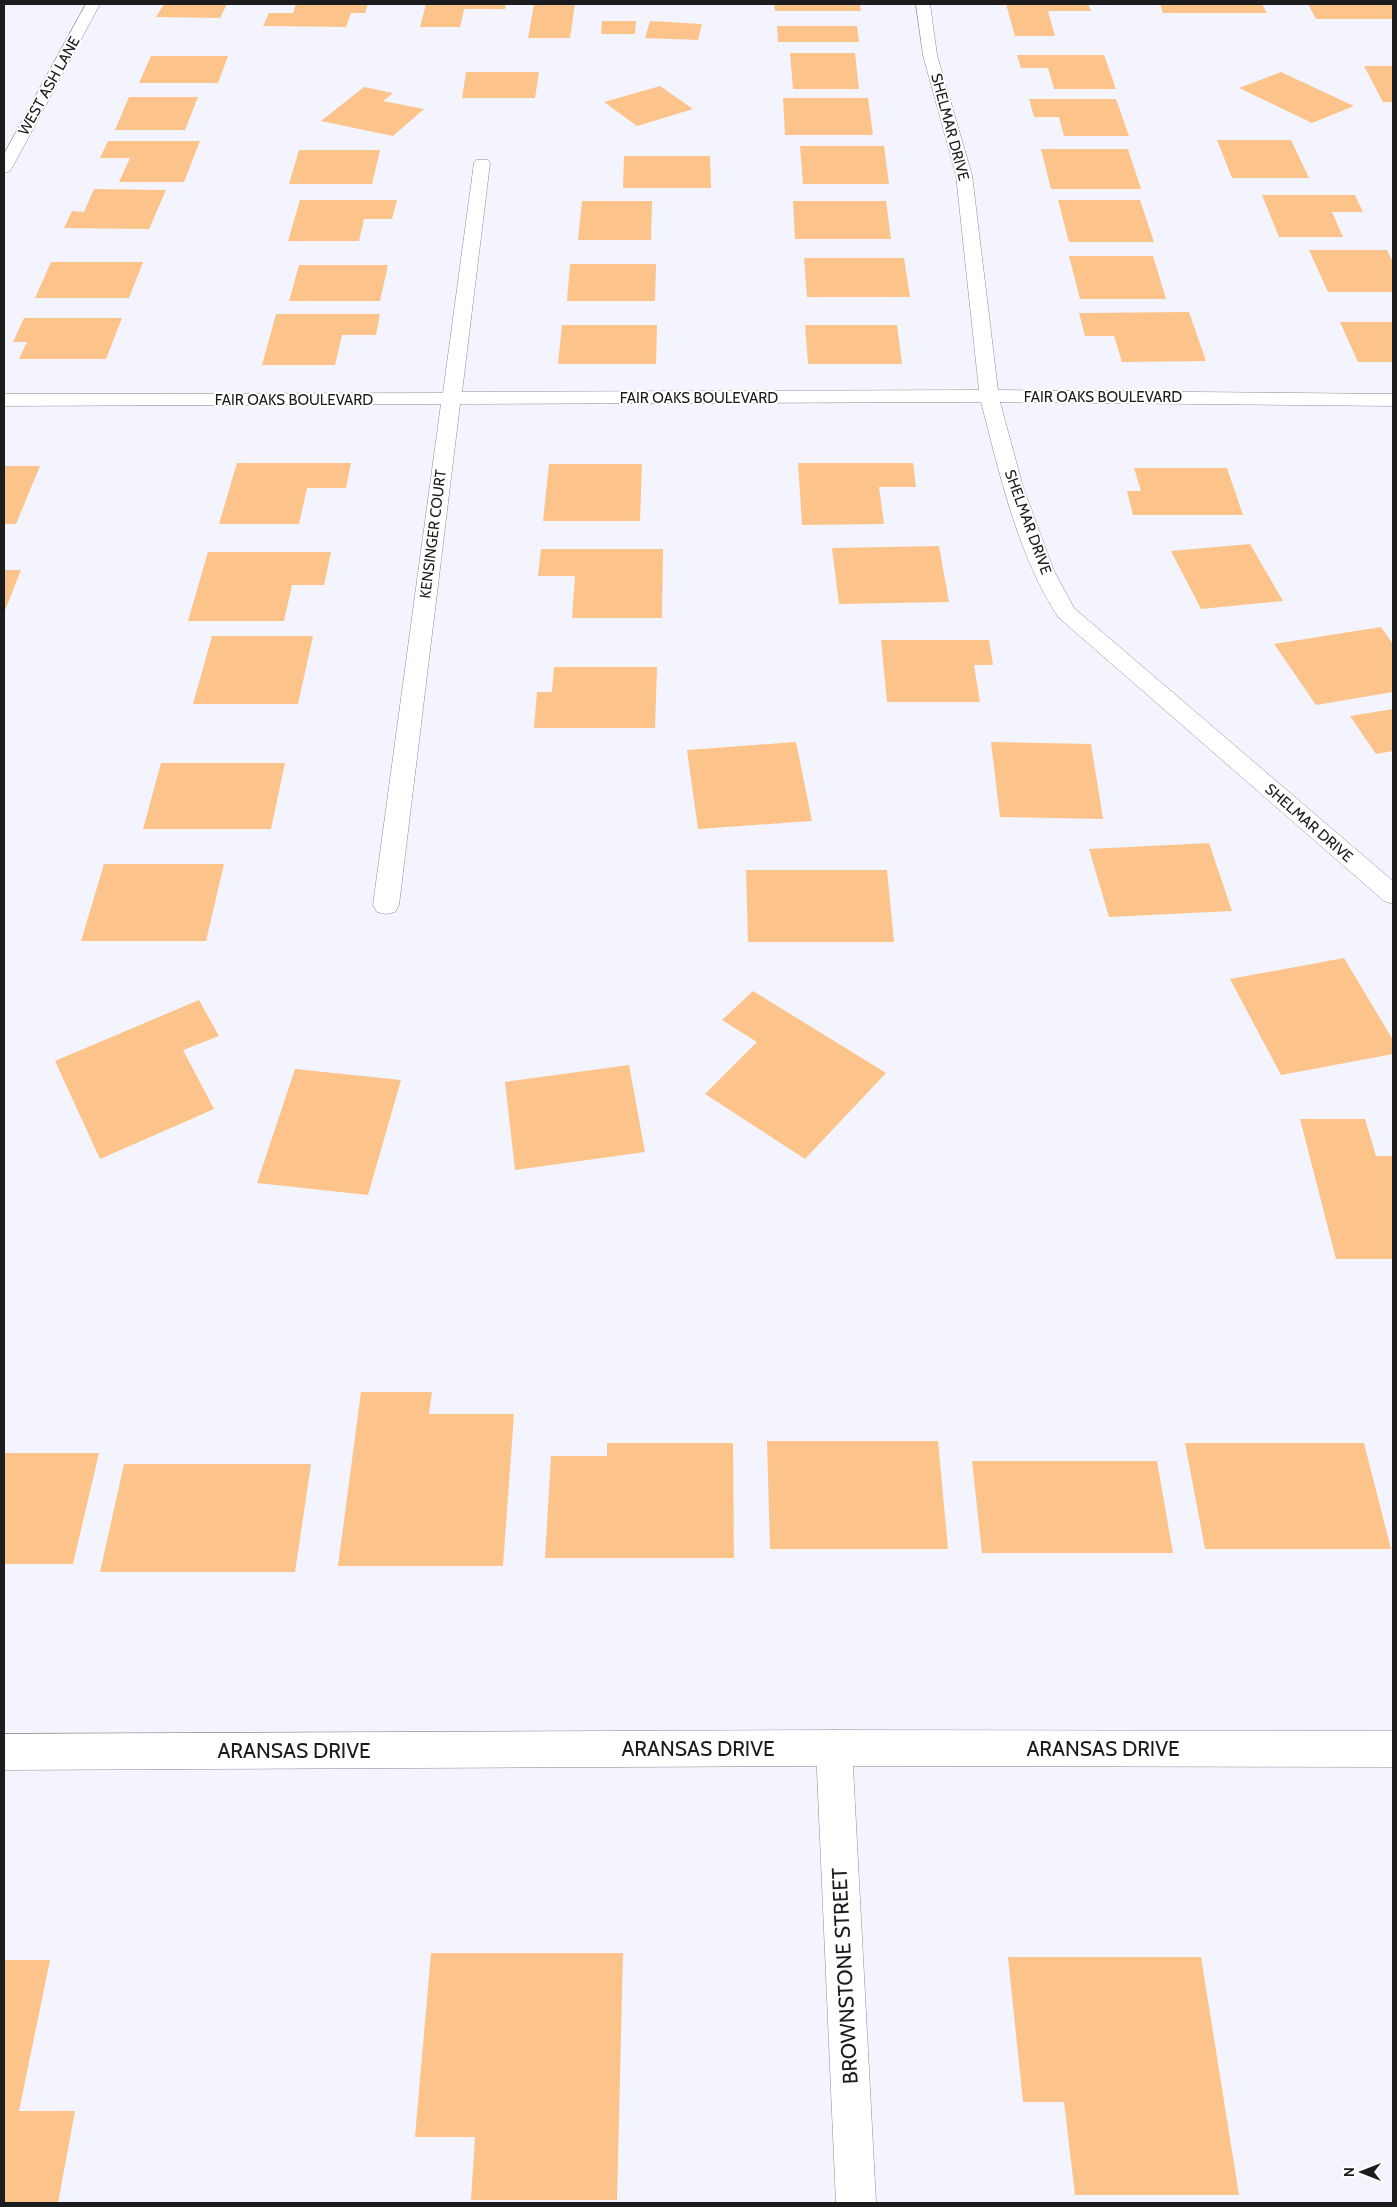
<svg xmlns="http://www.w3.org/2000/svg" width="1397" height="2207" viewBox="0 0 1397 2207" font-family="Cabin,sans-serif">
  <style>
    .building { fill: #fcc48b }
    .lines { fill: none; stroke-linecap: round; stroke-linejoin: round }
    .street-casing { stroke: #8d8e97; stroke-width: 1 }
    .secondary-casing { stroke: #8d8e97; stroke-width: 1 }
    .street { fill: #fff; fill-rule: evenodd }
    .secondary { fill: #fff; fill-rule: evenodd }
    .labels { text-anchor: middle; stroke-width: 4; stroke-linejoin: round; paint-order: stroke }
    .far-street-label { font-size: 15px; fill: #1c1c1f; stroke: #fff }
    .near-street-label { font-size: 21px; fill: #1c1c1f; stroke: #fff }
  </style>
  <rect width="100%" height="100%" fill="#f3f4fd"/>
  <path class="building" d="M164,4H227L220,18L156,17Z
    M296,4H368L365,13H351L346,27L263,26L269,13H293Z
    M426,4H506L505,9H464L460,27H420Z
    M534,4H575L570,38H528Z
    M774,4H860L861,11H775Z
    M1006,4H1088L1091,11H1048L1055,36H1015Z
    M1160,4H1262L1267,13H1163Z
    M1308,4H1393V19H1316Z
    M602,21H636L635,34H601Z
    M650,21L702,24L698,40L645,38Z
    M777,26H857L859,42H778Z
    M790,53H855L859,89H793Z
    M1017,55H1104L1116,89H1054L1048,68H1021Z
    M151,56H228L218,83H139Z
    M1364,66H1393V102H1383Z
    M466,72H539L535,98H462Z
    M1281,72L1354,106L1312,123L1239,88Z
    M660,86L693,109L637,126L604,102Z
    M364,87L393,93L383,101L424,109L393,136L321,121Z
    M129,97H198L185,130H115Z
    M783,98H868L873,135H785Z
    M1029,99H1116L1129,136H1064L1059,117H1034Z
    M1217,140H1291L1309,178H1232Z
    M108,141H200L184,182H119L130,158H100Z
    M800,146H884L889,184H803Z
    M1041,149H1128L1141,189H1051Z
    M299,150H380L372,184H289Z
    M624,156H710L711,188H623Z
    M94,189L166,190L149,229L64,228L72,211L84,212Z
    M1262,195H1355L1363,212H1332L1343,237H1279Z
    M300,200H397L392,219H364L359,241H288Z
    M1058,200H1140L1154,242H1069Z
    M582,201H652L651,240H578Z
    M793,201H886L891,239H795Z
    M1309,250H1387L1393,262V292H1328Z
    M1069,256H1153L1166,299H1080Z
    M804,258H904L910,297H807Z
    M51,262H143L129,298H35Z
    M570,264H656L655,301H567Z
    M299,265H388L380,301H289Z
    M1189,312L1206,361L1122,362L1114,336H1085L1079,313Z
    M276,314H380L376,335H342L335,365H262Z
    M24,318H122L106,359H19L27,342H13Z
    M1340,322H1393V362H1358Z
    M562,325H657L656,364H558Z
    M805,325H897L902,364H808Z
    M237,463H351L346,488H307L299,524H219Z
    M798,463H913L916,487H879L884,524L802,525Z
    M549,464H642L640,521H543Z
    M4,466H40L16,524H4Z
    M1134,468H1227L1243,515H1133L1127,491H1141Z
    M1250,544L1283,601L1201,609L1171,551Z
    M939,546L949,602L839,604L832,548Z
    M541,549H663L662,618H572L575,576H538Z
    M208,552H331L324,585H292L284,621H188Z
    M4,570H21L4,613Z
    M1381,627L1393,644V692L1316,705L1274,644Z
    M212,636H313L298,704H193Z
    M881,640H989L993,665H974L980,702H887Z
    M554,667H657L655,728H534L537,692H552Z
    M1393,709V751L1376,754L1350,716Z
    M796,742L812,821L698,829L687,750Z
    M991,742L1091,744L1103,819L1000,817Z
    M161,763H285L271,829H143Z
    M1209,843L1232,911L1109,917L1089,849Z
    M104,864H224L206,941H81Z
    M746,870H887L894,942H748Z
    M1344,958L1393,1040V1054L1281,1075L1230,979Z
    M753,991L886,1073L805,1159L705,1094L757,1042L722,1020Z
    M199,1000L219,1036L183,1050L214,1109L100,1159L55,1061Z
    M629,1065L645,1152L515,1170L505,1082Z
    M295,1069L401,1080L368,1195L257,1183Z
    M1300,1119H1365L1376,1156H1393V1259H1336Z
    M361,1392H432L429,1414H514L503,1566H338Z
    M767,1441H938L948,1549H770Z
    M607,1443H733L734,1558H545L551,1456H607Z
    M1185,1443H1364L1391,1549H1205Z
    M4,1453H99L73,1564H4Z
    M972,1461H1157L1173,1553H982Z
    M124,1464H311L295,1572H100Z
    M431,1953H623L617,2200H471L475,2137H415Z
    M1008,1957H1201L1239,2195H1075L1064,2102H1023Z
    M4,1960H50L19,2111H75L58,2203H4Z"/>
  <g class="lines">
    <defs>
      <path id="street" d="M916,4H930L937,55L972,175L998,390L1393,394V406L1000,402L1023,487L1054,571L1074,608L1393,881V904L1384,901L1058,617C1017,553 1000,475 981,402L460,404L399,905L395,912L386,914L377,912L373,905L441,404L4,406V394L443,393L474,163L476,160H488L490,163L462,392L979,390L956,175L923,55Z
        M834,1730L846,1736L852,1748L876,2203H836L816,1748L822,1736Z"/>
      <path id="secondary" d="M86,4H100L12,168L10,171L4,173V154Z
        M834,1730L1393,1731V1767L834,1766L4,1770V1734Z"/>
    </defs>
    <use href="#street" class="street-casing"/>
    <use href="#secondary" class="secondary-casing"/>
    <use href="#street" class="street"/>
    <use href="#secondary" class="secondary"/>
  </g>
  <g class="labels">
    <g class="far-street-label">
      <text transform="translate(49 86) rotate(-61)" y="5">WEST ASH LANE</text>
      <text transform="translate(950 127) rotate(75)" y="5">SHELMAR DRIVE</text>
      <text x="1103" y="402">FAIR OAKS BOULEVARD</text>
      <text x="699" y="403">FAIR OAKS BOULEVARD</text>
      <text x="294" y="405">FAIR OAKS BOULEVARD</text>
      <text transform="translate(1028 522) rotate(70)" y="5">SHELMAR DRIVE</text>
      <text transform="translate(433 534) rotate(-83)" y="5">KENSINGER COURT</text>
      <text transform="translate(1309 823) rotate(41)" y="5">SHELMAR DRIVE</text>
    </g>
    <g class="near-street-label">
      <text x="698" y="1756">ARANSAS DRIVE</text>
      <text x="1103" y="1756">ARANSAS DRIVE</text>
      <text x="294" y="1758">ARANSAS DRIVE</text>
      <text transform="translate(845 1976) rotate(-93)" y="7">BROWNSTONE STREET</text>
    </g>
  </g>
  <rect width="1397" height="2207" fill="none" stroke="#1c1c1f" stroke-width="10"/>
  <g transform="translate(1362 2172) rotate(270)" stroke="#ffffff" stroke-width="4" paint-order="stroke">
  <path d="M0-4L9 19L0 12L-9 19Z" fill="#1c1c1f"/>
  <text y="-8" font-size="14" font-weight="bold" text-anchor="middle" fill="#1c1c1f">N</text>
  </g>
</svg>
